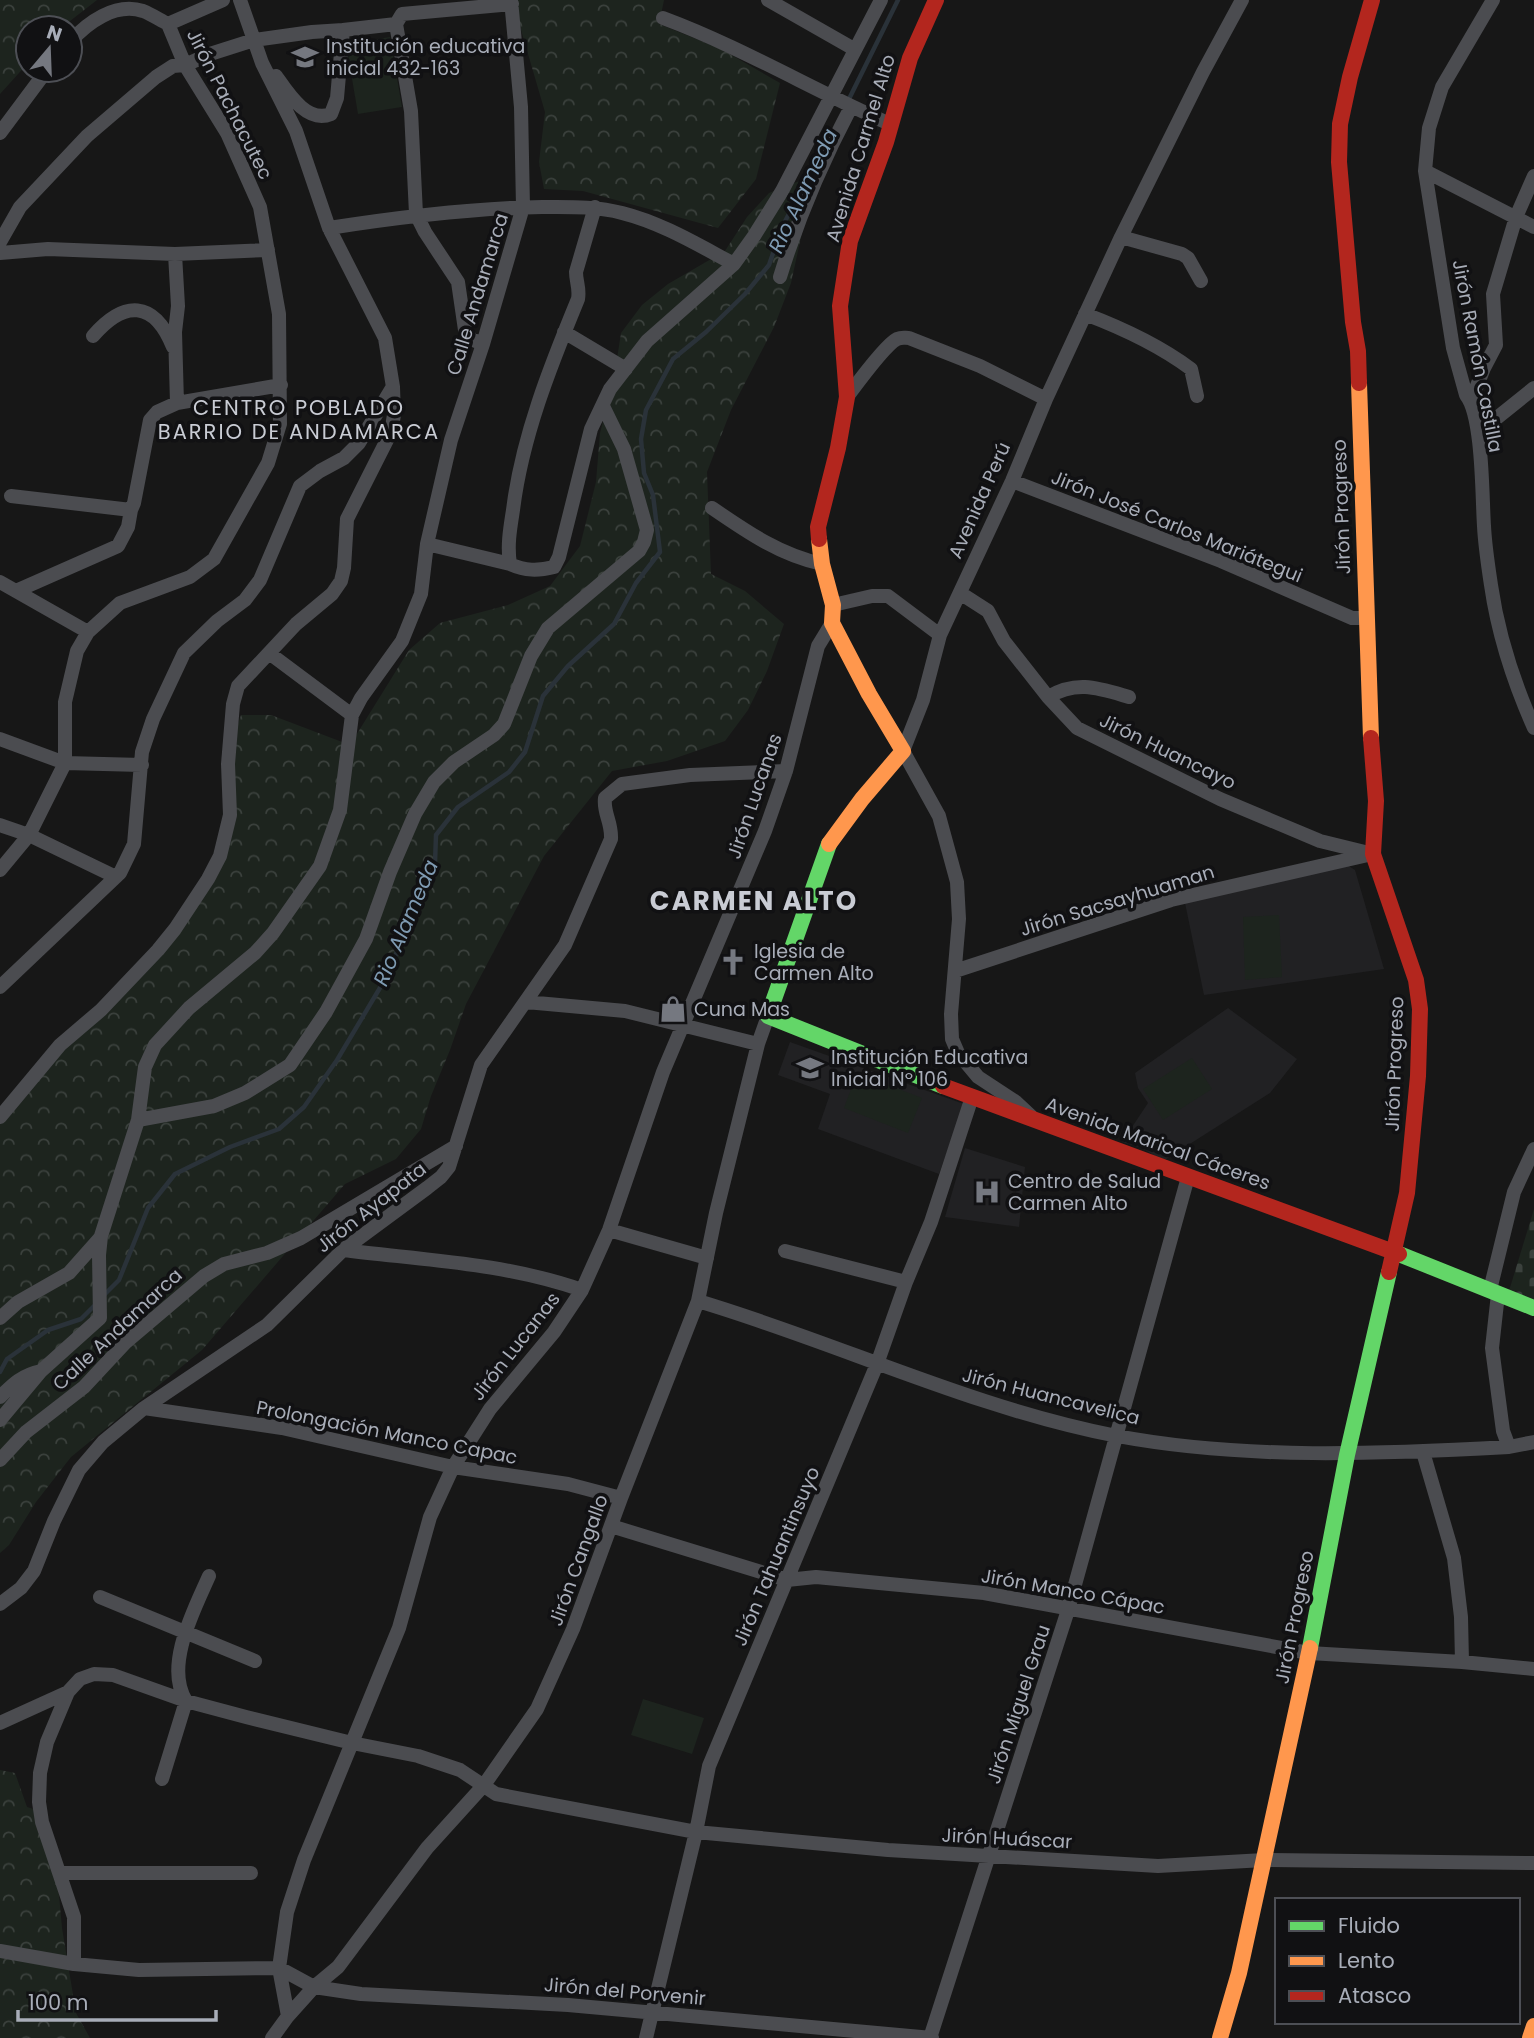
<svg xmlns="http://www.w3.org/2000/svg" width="1534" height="2038" viewBox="0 0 1534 2038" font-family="Poppins,sans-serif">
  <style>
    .built { fill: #212123 }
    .grass { fill: #1d241e }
    .forest { fill: url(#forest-crowns) }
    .cemetery { fill: url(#cemetery-stones) }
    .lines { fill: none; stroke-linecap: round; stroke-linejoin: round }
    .stream { stroke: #2a3239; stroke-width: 4.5 }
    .street { stroke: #4b4c50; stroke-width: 14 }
    .fast { stroke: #63d668; stroke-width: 16 }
    .slow { stroke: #ff974d; stroke-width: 16 }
    .jam { stroke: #b3261e; stroke-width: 16 }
    .labels { text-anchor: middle; stroke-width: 7; stroke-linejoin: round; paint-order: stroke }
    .poi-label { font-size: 19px; fill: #a8adb8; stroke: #111113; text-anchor: start }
    .street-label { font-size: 19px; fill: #a8adb8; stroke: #111113 }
    .water-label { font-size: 21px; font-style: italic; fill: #7f9bb3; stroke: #111113 }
    .neighbourhood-label { font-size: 21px; letter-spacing: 2px; fill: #c9ccd4; stroke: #111113 }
    .district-label { font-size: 26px; font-weight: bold; letter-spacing: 2px; fill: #c9ccd4; stroke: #111113 }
  </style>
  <defs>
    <pattern id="forest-crowns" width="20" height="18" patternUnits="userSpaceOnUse" patternTransform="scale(1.75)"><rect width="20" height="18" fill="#1d241e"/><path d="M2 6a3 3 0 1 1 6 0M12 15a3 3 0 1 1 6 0" fill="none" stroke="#3b413d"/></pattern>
    <pattern id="cemetery-stones" width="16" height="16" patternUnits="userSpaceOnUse" patternTransform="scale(1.75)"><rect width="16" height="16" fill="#1d241e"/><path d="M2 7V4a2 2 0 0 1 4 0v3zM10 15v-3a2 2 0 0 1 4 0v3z" fill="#3b413d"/></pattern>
  </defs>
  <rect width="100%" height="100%" fill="#171717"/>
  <path class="built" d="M1344,863L1355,870L1384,969L1204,995L1185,903Z
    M1228,1008L1297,1059L1270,1093L1163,1161L1142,1148L1122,1142L1148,1103L1138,1088L1135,1073Z
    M790,1042L964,1104L939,1174L818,1129L830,1094L778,1075Z
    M965,1148L1025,1167L1019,1227L945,1217Z"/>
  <path class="grass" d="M390,37L402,107L358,114L346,44Z
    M1279,915L1282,977L1245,980L1243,917Z
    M1192,1058L1212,1089L1163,1120L1143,1089Z
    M857,1073L922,1098L908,1133L844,1108Z
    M643,1699L704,1718L692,1754L631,1735Z"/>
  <path class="forest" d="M0,0H97L61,28H28V63L0,94Z
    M507,0H664L659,24L721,49L780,83L756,179L718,228L583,191L544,189L539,162L545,112L519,23Z
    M820,166L813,182L791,283L774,327L731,410L707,472L711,574L745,591L784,624L767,671L748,710L725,741L667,761L612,771L544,856L466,1004L450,1050L431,1096L421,1129L396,1159L345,1184L202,1350L71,1457L36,1502L9,1545L0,1553V1122L50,1063L158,956L221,862L230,747L241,715H271L350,745L409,650L440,623L508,605L550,586L580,546L596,482L600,433L614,379L621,333L642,305L668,284L725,251L747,217L769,193L802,180Z
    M0,1770L15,1773L27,1807L46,1813L59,1895L62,1928L76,2013L90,2038H0Z"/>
  <path class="cemetery" d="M1534,1209V1300L1509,1291Z"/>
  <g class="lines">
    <path class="stream" d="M847,103L898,0
      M103,1296L119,1280L148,1208L175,1174L230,1147L279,1129L304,1107L337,1060L390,971L418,892L435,863L436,835L458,807L509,772L525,752L543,696L568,666L614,624L636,583L660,552L653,495L644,473L641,439L646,410L673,359L706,332L745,294L769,265L782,227L816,163
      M0,1372L7,1359L48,1330L81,1319L95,1305"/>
    <path class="street" d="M768,0L854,49
      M1493,0L1442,87L1429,128L1425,171L1453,348L1466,395C1483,416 1482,497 1484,526C1485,546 1488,565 1491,585C1498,634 1514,683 1534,728
      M663,18C741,47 813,90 890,124
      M168,24L223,0
      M276,76C288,93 307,124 331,114L337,98L343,30L396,24
      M0,133L47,70
      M1425,171L1534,227
      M595,207L576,272C576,282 580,288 578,299C550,367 522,437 513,510C510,529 507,546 510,564C525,571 538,571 554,567L559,557L591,429L610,389L647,341L734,264L754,236L782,191L881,0
      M329,228C400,217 470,208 542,207C569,207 596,206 622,213C662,223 698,245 734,264
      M1121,237L1182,254L1188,258L1201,281
      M0,242L20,207L87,136L156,77L173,66L185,65L210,54L254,40L312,32L343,30
      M0,253L48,249L175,254L268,250
      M780,277C798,218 822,162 851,107
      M1085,314C1122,328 1159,345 1191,369L1197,396
      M564,332L626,369
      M93,336C124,300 154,300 173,347
      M483,344L471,339L465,330L458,282L425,232L416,214L411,111L396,24L402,14L512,4
      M847,397C856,385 885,345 897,339C902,337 904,338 909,338L980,366L1046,399
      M1471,401L1484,368L1496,345L1493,294L1516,217L1534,176
      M177,403L281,385
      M1478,433L1534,388
      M1012,481L1221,561L1352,618H1366
      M11,496L131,510L134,503L150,420L157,412L177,403L175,332L178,306L175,254
      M712,508C747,532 780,555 822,564
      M427,544L510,564
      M0,582L88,632
      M16,591L118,546L128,527L131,510
      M960,593L988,611L1004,641L1048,697L1077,728L1220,799L1320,841L1373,854
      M833,605L872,596H888L940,635
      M269,653L352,715
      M1048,697C1077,680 1098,688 1129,697
      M0,739L65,763L142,765
      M0,825L29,835L116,877
      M0,870L29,835L65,763V702L77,651L88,632L120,603L190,577L214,559L268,463L280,424L279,314L260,207L227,133L185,65L168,24C160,20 151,14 143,11C115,2 87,23 70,42
      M955,971L1171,900L1368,855
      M0,987L120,873L134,844L142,752L153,719L184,653L217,621L245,600L260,580L300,486L320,471L344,458L359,443L392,388
      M526,1002L625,1011L758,1044
      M1031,1116L1016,1102L978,1077L958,1053L952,1039L951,1014L959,919L957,882L939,816L903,751L923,700L940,635L1012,481L1046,399L1121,237L1203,72L1242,0
      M0,1117L60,1045L101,1010L158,950L175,929L208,879L220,856L230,815L228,764L233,704L238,686L296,624L332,594L341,581L344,568L347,519L391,432L394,415L393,387L385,338L329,228L296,131L262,63L240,0
      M138,1120L214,1106L245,1093L290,1065L326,1012L366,939L390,872L415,814L434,782L454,762L494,735L504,724L531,656L548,628L639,551L644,542L647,530L624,449L603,406
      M609,1230L707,1258
      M343,1250C423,1260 505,1263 582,1290
      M785,1251L906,1282
      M1490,1290L1514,1192L1534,1149
      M1498,1294L1492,1348L1503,1431L1509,1447
      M698,1301C839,1343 972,1408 1117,1436C1246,1460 1379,1454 1509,1447L1534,1442
      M0,1318L18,1302L69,1273L101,1237
      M0,1397C13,1384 22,1375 41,1371
      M144,1408L282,1428L453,1467L568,1484L621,1498
      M0,1420L41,1371L100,1318L99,1255L101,1236L138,1120L145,1067L155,1045L189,1008L255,953L273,933L320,866L340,810L352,715L361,698L402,641L421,594L427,544L451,440L483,344L523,207L521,107L511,0
      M1423,1452L1454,1558L1461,1617L1462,1662
      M0,1460L26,1432L84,1387L125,1343L204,1276L224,1264L267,1253L301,1238L456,1146
      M611,1526L787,1580L816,1577L984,1593L1309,1653L1462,1662L1534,1669
      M100,1597L255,1661
      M0,1604L21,1588L34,1571L54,1521L79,1470L103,1442L144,1408L267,1325L343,1250L427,1188L441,1177L449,1167L481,1065L565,945L611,839C612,822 603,813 605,798L622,784L690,775L786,771
      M0,1723L68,1692
      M162,1779L186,1701C164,1666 194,1610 209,1576
      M61,1873H251
      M0,1951L74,1964L139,1970L279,1968L314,1987L361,1994L568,2005L932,2038
      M74,1964V1917L42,1822L39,1802L40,1773L47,1742L68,1692L80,1679L94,1674L113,1675L186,1701L246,1717L352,1743L418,1756L460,1770L496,1794L696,1832L888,1850L1158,1866L1264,1860L1534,1863
      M288,2016L279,1968L287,1912L304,1860L399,1628L430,1517L453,1467L490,1409L554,1332L582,1290L609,1230L663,1072L765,831L786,771L818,646L832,623
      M272,2038L288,2016L314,1987L338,1967L427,1848L484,1785L537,1709L573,1629L621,1498L698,1301L716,1213L758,1044L768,1016
      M646,2038L696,1832L709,1766L877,1364L906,1282L931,1222L972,1097
      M930,2038L1068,1610L1188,1177"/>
    <path class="fast" d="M829,844L768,1016L943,1086
      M1399,1254L1534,1308
      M1310,1648L1347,1455L1389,1272"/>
    <path class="slow" d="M1359,383L1371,738
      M819,539L822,564L833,605L832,623L869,694L903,751L862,799L829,844
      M1220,2038L1239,1973L1310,1648
      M1530,2038L1534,2026"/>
    <path class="jam" d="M1359,383L1358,351L1353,322L1339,162L1340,124L1350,77L1372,0
      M819,539L818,527L838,448L847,397L840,306L850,241L886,142L910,58L936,0
      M1371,738L1376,801L1373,854L1416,980L1420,1009L1418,1076L1407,1193L1389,1272
      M943,1086L1399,1254"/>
  </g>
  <defs>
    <symbol id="school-bare" viewBox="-9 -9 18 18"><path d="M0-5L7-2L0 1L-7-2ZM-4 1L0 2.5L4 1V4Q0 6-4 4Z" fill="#757880" stroke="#111113" stroke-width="2.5" paint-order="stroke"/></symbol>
    <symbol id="church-bare" viewBox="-9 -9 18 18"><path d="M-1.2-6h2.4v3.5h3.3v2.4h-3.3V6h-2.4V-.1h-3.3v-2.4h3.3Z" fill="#757880" stroke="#111113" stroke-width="2.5" paint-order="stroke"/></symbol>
    <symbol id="shop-bare" viewBox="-9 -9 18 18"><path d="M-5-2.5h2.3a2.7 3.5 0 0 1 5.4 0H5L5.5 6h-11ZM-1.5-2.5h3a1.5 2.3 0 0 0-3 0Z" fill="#757880" stroke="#111113" stroke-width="2.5" paint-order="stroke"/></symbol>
    <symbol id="hospital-bare" viewBox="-9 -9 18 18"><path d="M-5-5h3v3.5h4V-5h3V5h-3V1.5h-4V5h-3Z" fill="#757880" stroke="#111113" stroke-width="2.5" paint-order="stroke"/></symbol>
  </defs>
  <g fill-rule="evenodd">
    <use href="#school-bare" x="286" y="38" width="38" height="38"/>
    <use href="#church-bare" x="714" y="943" width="38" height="38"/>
    <use href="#shop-bare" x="654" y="990" width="38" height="38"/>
    <use href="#school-bare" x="791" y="1049" width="38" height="38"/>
    <use href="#hospital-bare" x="968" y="1173" width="38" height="38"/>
  </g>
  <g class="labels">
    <g class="poi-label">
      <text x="326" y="53">Institución educativa<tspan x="326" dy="22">inicial 432-163</tspan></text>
      <text x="754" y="958">Iglesia de<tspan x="754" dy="22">Carmen Alto</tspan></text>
      <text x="694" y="1016">Cuna Mas</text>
      <text x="831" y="1064">Institución Educativa<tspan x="831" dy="22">Inicial Nº 106</tspan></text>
      <text x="1008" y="1188">Centro de Salud<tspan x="1008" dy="22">Carmen Alto</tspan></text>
    </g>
    <g class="street-label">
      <text transform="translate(230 104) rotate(63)" y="7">Jirón Pachacutec</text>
      <text transform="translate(860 148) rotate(-73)" y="7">Avenida Carmel Alto</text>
      <text transform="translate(477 294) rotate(-73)" y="7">Calle Andamarca</text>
      <text transform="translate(1478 356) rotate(79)" y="7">Jirón Ramón Castilla</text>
      <text transform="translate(979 500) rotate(-66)" y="7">Avenida Perú</text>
      <text transform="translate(1341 507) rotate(-92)" y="7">Jirón Progreso</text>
      <text transform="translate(1177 526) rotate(22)" y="7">Jirón José Carlos Mariátegui</text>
      <text transform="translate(1168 751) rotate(26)" y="7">Jirón Huancayo</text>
      <text transform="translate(754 796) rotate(-71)" y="7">Jirón Lucanas</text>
      <text transform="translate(1117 900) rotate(-17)" y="7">Jirón Sacsayhuaman</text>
      <text transform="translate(1394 1064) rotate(-88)" y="7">Jirón Progreso</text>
      <text transform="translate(1158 1143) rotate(20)" y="7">Avenida Marical Cáceres</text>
      <text transform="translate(371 1207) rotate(-38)" y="7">Jirón Ayapata</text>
      <text transform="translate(117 1329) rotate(-43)" y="7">Calle Andamarca</text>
      <text transform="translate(515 1346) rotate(-52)" y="7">Jirón Lucanas</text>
      <text transform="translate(1051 1396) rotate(14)" y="7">Jirón Huancavelica</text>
      <text transform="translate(387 1432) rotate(11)" y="7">Prolongación Manco Capac</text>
      <text transform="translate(776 1556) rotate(-67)" y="7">Jirón Tahuantinsuyo</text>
      <text transform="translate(578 1560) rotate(-70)" y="7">Jirón Cangallo</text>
      <text transform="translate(1073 1591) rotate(10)" y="7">Jirón Manco Cápac</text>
      <text transform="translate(1294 1617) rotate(-79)" y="7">Jirón Progreso</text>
      <text transform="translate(1018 1704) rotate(-72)" y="7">Jirón Miguel Grau</text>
      <text transform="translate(1007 1838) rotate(3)" y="7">Jirón Huáscar</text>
      <text transform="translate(625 1991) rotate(5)" y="7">Jirón del Porvenir</text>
    </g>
    <g class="water-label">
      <text transform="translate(803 191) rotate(-65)" y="7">Rio Alameda</text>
      <text transform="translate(406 923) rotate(-67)" y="7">Rio Alameda</text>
    </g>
    <g class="neighbourhood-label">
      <text x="299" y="415">CENTRO POBLADO<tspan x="299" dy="24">BARRIO DE ANDAMARCA</tspan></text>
    </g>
    <g class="district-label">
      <text x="754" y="910">CARMEN ALTO</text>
    </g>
  </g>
  <rect x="1275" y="1898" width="245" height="126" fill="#111113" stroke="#4d4f55" stroke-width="2"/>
  <rect x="1289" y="1921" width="35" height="10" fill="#63d668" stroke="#4d4f55" stroke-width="2"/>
  <text x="1338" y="1933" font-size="21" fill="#a8adb8">Fluido</text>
  <rect x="1289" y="1956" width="35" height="10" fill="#ff974d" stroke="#4d4f55" stroke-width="2"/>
  <text x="1338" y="1968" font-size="21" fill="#a8adb8">Lento</text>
  <rect x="1289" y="1991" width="35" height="10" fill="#b3261e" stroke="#4d4f55" stroke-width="2"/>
  <text x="1338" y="2003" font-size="21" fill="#a8adb8">Atasco</text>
  <g transform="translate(49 49) rotate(19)"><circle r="33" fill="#111113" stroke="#4d4f55" stroke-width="2"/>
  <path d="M0-5L12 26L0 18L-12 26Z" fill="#757880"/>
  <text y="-10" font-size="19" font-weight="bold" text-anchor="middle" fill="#a8adb8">N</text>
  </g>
  <path d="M18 2010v10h198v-10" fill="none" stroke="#a8adb8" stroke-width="3.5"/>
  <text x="28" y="2010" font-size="21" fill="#a8adb8" stroke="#111113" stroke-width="5" paint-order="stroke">100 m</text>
</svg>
